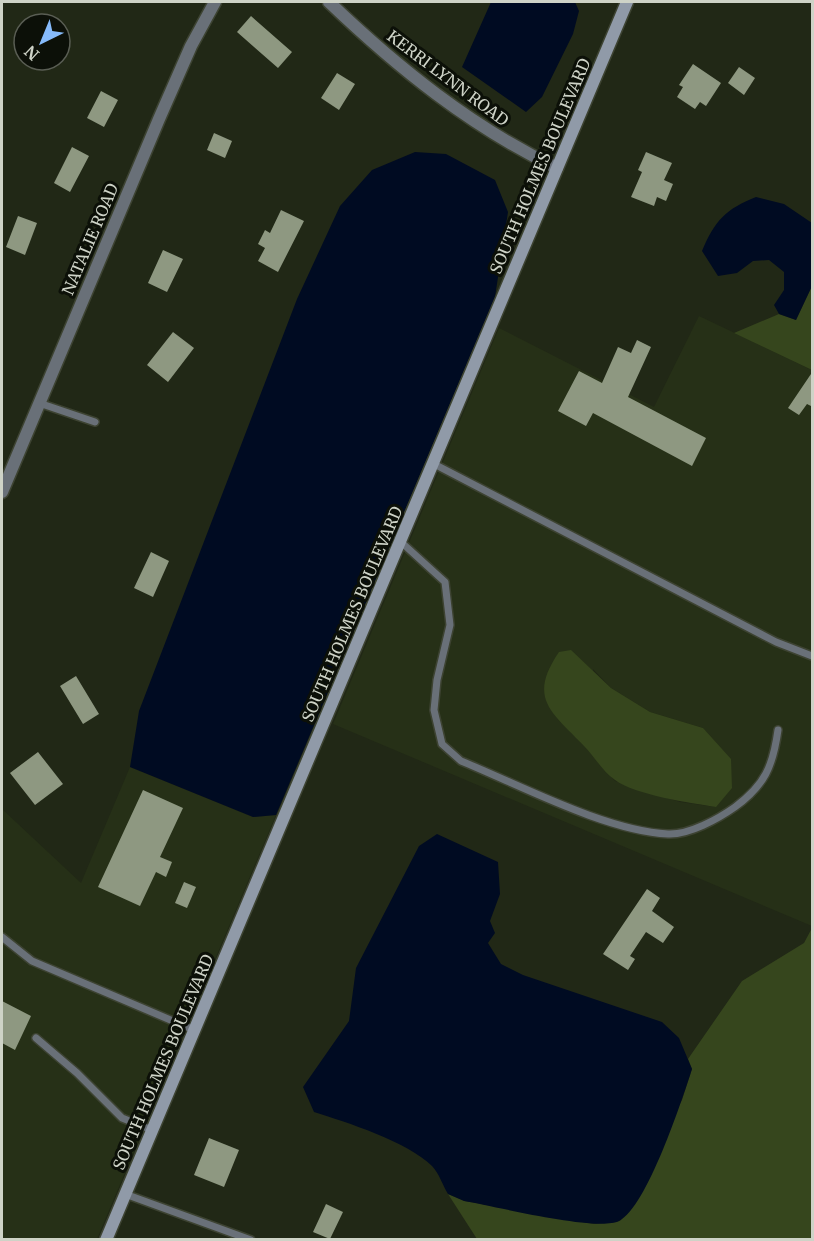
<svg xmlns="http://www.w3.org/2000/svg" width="814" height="1241" viewBox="0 0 814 1241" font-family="Merriweather,serif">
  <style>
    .built { fill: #263017; fill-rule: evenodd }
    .green { fill: #36461d }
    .water { fill: #000b22 }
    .building { fill: #8e9881 }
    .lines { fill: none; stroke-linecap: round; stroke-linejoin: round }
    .lane-casing { stroke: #3d4332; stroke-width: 10 }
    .street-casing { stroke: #3d4332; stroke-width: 15 }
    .secondary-casing { stroke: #3d4332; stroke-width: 15 }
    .lane { stroke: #697078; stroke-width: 7 }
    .street { stroke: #697078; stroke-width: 12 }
    .secondary { stroke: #909aa8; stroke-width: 12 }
    .labels { text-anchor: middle; stroke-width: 6; stroke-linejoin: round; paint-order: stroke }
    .street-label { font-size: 16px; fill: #ced3c7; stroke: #0c1008 }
  </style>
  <rect width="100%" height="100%" fill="#212816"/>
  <path class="built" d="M699,316L812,370V926L333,724L499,328L654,407ZM593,669L611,688L650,712L703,728L716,807L680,802L615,781L591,752Z
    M130,767L253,817L276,815L97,1239H2V809L81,883Z"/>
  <path class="green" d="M812,286V370L734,333L779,314L796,320Z
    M571,650L611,688L650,712L703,728L731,759L732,788L716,807C691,803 635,795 615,780C603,772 594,756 584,746C552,712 527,699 559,652Z
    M812,928V1239H477L448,1194L465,1201L594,1224L620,1221L682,1100L692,1069L688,1059L742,981L804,943Z"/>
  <path class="water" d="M491,2H575L579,11L573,34L542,97L526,112L462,67Z
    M415,152L446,154L495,180L508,212L495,297L276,815L253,817L130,767L139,711L297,299L340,206L372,170Z
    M756,197L784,204L812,223V286L796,320L779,314L774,305L784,290V272L769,260L753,261L737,273L718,276L702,251C715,220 726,209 756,197Z
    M437,834L498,862L500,894L490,921L495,933L488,943L501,964L523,975L662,1022L679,1038L692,1069C682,1100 647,1207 619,1221C597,1232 494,1206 464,1201L448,1194C443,1186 439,1173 432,1166C408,1142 346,1122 314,1112L303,1087L349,1021L356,968L419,846Z"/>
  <path class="building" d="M251,16L292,52L278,68L237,32Z
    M693,64L721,83L706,106L700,102L695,109L677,97L683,87L679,85Z
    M739,67L755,78L744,95L728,83Z
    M337,73L355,84L339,110L321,98Z
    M101,91L118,100L104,127L87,118Z
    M214,133L232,141L225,158L207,150Z
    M72,147L89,156L70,192L54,183Z
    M646,152L672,163L664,180L673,184L666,201L657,197L654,206L631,197L642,172L638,170Z
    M281,210L304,221L278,272L258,261L265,248L258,244L265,230L270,233Z
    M18,216L37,223L25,255L6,247Z
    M163,250L183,259L167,292L148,283Z
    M173,332L194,348L168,382L147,365Z
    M637,340L651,347L628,397L706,438L692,466L593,413L586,426L558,411L579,371L602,383L618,347L631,353Z
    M813,371V407L807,404L799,415L788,408Z
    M151,552L169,561L153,597L134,588Z
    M76,676L99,714L83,724L60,686Z
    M38,752L63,784L35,805L10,773Z
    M143,790L183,808L160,857L172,862L166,877L156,872L140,906L98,887Z
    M184,882L196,887L187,908L175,903Z
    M647,889L660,898L652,911L674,927L663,943L646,932L630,956L635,959L628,970L603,954Z
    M2,1001L31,1016L15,1050L2,1043Z
    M209,1138L239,1150L224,1187L194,1175Z
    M326,1204L343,1212L330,1239L313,1232Z"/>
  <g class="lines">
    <defs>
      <path id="lane" d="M39,403L95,422
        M434,464L776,642L812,656
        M401,542L445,582L450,625L437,680L434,710L442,744L461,761C520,785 606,831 668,834C689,835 718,819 735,807C765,785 773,766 778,730
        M2,937L32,961L194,1030
        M36,1038L77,1073L122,1118L152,1130
        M125,1194L251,1240"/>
      <path id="street" d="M329,2C397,67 471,127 557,168
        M2,492L159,119L191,46L215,2"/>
      <path id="secondary" d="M106,1240L627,2"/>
    </defs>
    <use href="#lane" class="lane-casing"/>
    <use href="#street" class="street-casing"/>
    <use href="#secondary" class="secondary-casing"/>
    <use href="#lane" class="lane"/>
    <use href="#street" class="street"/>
    <use href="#secondary" class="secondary"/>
  </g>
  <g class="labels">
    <g class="street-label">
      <text transform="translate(448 78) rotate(37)" y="6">KERRI LYNN ROAD</text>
      <text transform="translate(540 166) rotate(-67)" y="6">SOUTH HOLMES BOULEVARD</text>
      <text transform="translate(90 239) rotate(-67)" y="6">NATALIE ROAD</text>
      <text transform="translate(352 614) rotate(-67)" y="6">SOUTH HOLMES BOULEVARD</text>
      <text transform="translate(163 1062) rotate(-67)" y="6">SOUTH HOLMES BOULEVARD</text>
    </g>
  </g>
  <rect width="814" height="1241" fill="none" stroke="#ced3c7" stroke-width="6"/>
  <g transform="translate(42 42) rotate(223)"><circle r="28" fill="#0c1008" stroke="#5a5e54" stroke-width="1.5"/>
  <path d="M0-4.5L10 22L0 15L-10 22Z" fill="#86bbfb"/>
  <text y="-9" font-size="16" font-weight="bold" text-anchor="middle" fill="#ced3c7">N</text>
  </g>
</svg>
